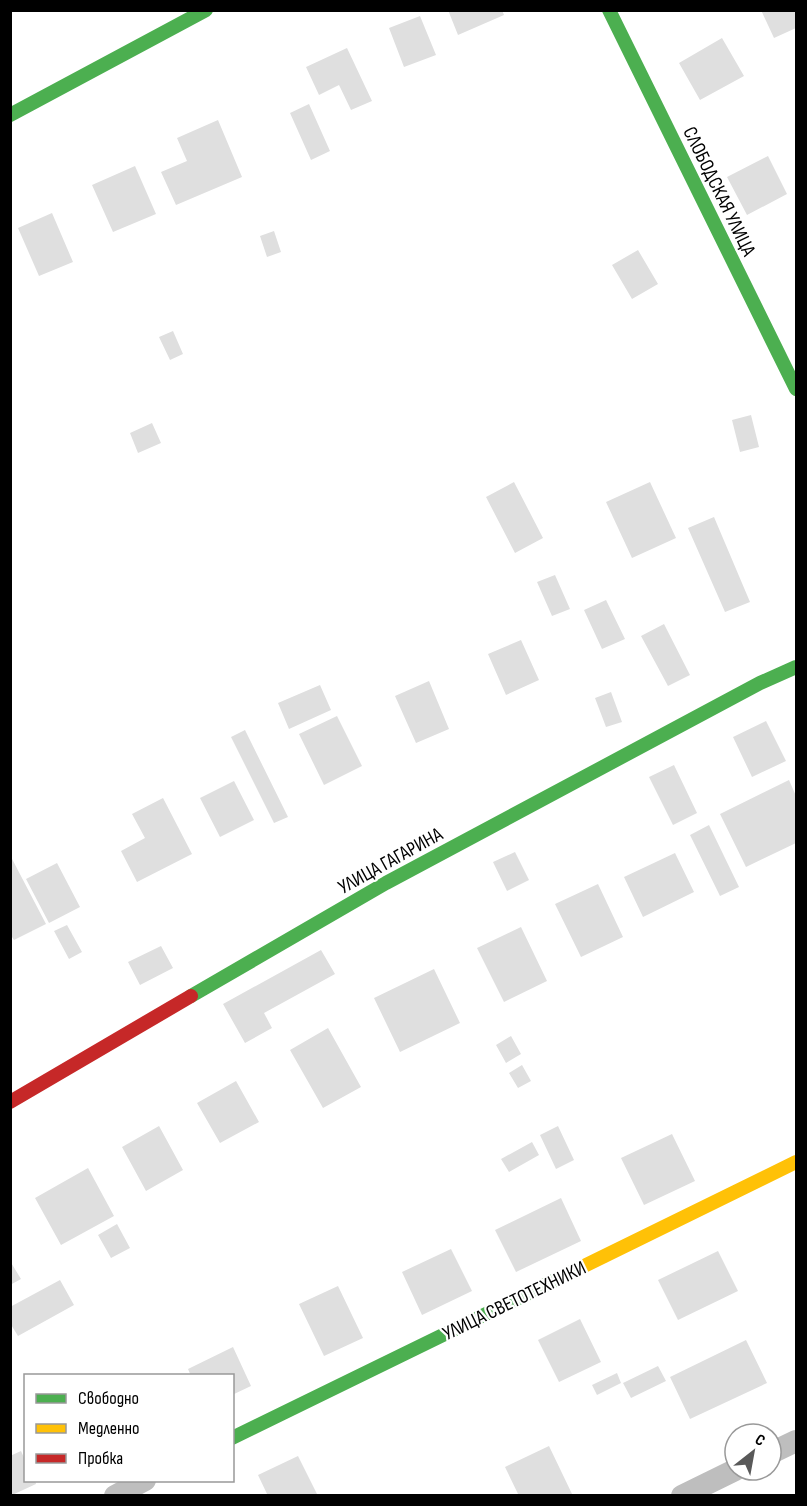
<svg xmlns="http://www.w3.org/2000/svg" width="807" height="1506" viewBox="0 0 807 1506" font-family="'Sofia Sans Condensed',sans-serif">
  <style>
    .building { fill: #dfdfdf }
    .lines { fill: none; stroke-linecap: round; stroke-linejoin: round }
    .street { stroke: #bebebe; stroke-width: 22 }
    .fast { stroke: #4caf50; stroke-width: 14 }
    .slow { stroke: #ffc107; stroke-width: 14 }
    .jam { stroke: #c62828; stroke-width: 14 }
    .labels { text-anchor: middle; stroke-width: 4.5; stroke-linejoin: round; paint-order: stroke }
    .street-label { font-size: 20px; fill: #000; stroke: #fff }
  </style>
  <rect width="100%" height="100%" fill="#fff"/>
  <path class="building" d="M448,10H502L504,15L458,35Z
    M761,10H796V28L774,38Z
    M420,16L436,55L404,67L389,28Z
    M722,38L744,76L700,100L679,63Z
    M347,48L372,101L351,110L339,85L319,95L306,67Z
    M309,104L330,151L311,160L290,113Z
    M218,120L242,177L176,205L161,172L187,161L177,138Z
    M768,156L787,194L747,215L727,177Z
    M135,166L156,214L113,232L92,185Z
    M52,213L73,262L39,276L18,228Z
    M274,231L281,252L267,257L260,236Z
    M638,250L658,284L632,299L612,265Z
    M173,331L183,354L170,360L159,337Z
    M751,415L759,447L740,452L732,420Z
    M152,423L161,443L138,453L130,433Z
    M514,482L543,538L515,553L486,497Z
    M650,482L676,538L632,558L606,502Z
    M714,517L750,602L725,612L688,528Z
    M555,575L570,609L552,616L537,582Z
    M606,600L625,639L602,649L584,610Z
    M664,624L690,675L668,686L641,636Z
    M521,640L539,680L506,695L488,654Z
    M429,681L449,729L416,743L395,696Z
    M320,685L331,710L289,729L278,703Z
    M611,692L622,722L606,727L595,698Z
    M337,716L362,766L324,785L299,734Z
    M766,721L786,761L752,777L733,737Z
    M245,730L288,817L274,823L231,737Z
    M674,765L697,813L673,825L649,777Z
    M789,780L796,796V843L746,867L720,814Z
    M234,781L254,820L220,837L200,798Z
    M163,798L192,854L137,882L121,851L145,838L132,814Z
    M709,825L739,887L720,896L690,835Z
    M515,852L529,880L507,891L493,862Z
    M675,853L694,892L643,917L624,877Z
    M10,855L46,924L14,940L10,934Z
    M57,863L80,907L49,923L26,879Z
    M598,884L623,937L581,957L555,904Z
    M67,925L82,952L69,959L54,931Z
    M521,927L547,981L504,1002L477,948Z
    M161,946L173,968L140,985L128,962Z
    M321,950L335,974L264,1013L272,1028L245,1043L223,1004Z
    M434,969L460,1023L400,1052L374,998Z
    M328,1028L361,1087L323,1108L290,1050Z
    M511,1036L521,1054L506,1063L496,1045Z
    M522,1065L531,1081L518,1088L509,1073Z
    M236,1081L259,1122L220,1143L197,1103Z
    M159,1126L183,1170L146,1191L122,1147Z
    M558,1126L574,1160L556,1169L540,1135Z
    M672,1134L695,1181L644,1205L621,1158Z
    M532,1142L539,1155L509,1172L501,1159Z
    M88,1168L114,1216L61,1245L35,1198Z
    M561,1198L581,1241L516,1272L495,1230Z
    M117,1224L130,1248L111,1258L98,1235Z
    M451,1249L472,1291L422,1315L402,1272Z
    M718,1251L738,1291L678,1320L658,1280Z
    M10,1261L21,1279L10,1285Z
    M60,1280L74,1305L18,1336L10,1323V1307Z
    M338,1286L363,1338L324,1356L299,1304Z
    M580,1319L601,1362L559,1382L538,1340Z
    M746,1340L767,1383L690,1419L670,1377Z
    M233,1347L251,1386L232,1395V1376H191L188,1369Z
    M658,1366L666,1381L631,1398L623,1383Z
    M617,1373L621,1383L597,1395L592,1385Z
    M549,1446L573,1496H519L505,1467Z
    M21,1451L26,1462V1480H35L36,1484L10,1496V1456Z
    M298,1456L318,1496H268L258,1475Z"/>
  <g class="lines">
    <path class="street" d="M771,1453L796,1441
      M115,1496L145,1480
      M682,1496L735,1470"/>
    <path class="fast" d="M609,10L796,389
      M10,115L206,10
      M191,996L386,883L760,683L796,667
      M232,1438L582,1267"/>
    <path class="slow" d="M582,1267L796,1162"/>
    <path class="jam" d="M10,1102L191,996"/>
  </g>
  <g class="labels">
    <g class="street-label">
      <text transform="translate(720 191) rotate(64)" y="7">СЛОБОДСКАЯ УЛИЦА</text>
      <text transform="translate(390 860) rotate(-29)" y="7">УЛИЦА ГАГАРИНА</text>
      <text transform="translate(514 1300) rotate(-26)" y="7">УЛИЦА СВЕТОТЕХНИКИ</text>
    </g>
  </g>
  <rect width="807" height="1506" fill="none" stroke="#000000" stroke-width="24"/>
  <rect x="24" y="1374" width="210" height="108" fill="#ffffff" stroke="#999999" stroke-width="1.5"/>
  <rect x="36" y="1394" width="30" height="9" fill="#4caf50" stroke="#999999" stroke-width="1.5"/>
  <text x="78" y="1404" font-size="18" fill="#000000">Свободно</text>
  <rect x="36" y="1424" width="30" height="9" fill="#ffc107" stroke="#999999" stroke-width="1.5"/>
  <text x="78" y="1434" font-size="18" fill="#000000">Медленно</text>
  <rect x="36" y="1454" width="30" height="9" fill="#c62828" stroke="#999999" stroke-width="1.5"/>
  <text x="78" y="1464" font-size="18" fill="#000000">Пробка</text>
  <g transform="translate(753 1452) rotate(31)"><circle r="28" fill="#ffffff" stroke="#999999" stroke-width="1.5"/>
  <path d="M0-4.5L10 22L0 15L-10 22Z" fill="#595959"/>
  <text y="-9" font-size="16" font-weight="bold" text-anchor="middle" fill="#000000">С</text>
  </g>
</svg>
